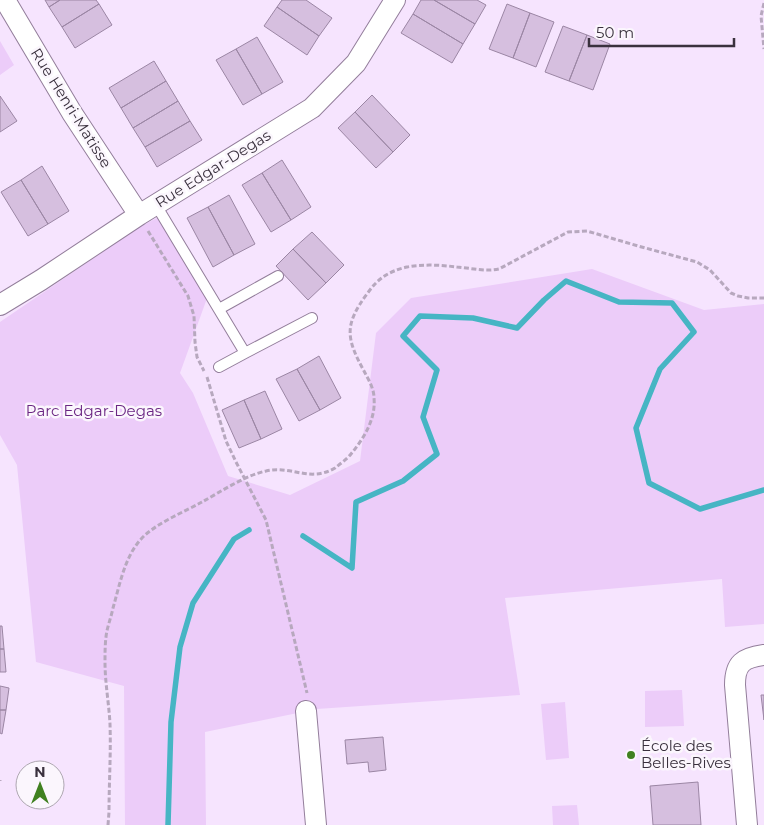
<svg xmlns="http://www.w3.org/2000/svg" width="764" height="825" viewBox="0 0 764 825" font-family="Montserrat,sans-serif">
  <style>
    .green { fill: #ecccf9 }
    .lines { fill: none; stroke-linecap: round; stroke-linejoin: round }
    .stream { stroke: #46b5c4; stroke-width: 5.5 }
    .building { fill: #d6bfdf; stroke: #9b86a4 }
    .lane-casing { stroke: #937e9b; stroke-width: 12 }
    .street-casing { stroke: #937e9b; stroke-width: 22 }
    .path { stroke: #b7a8be; stroke-width: 3; stroke-dasharray: 5 2.5; stroke-linecap: butt }
    .lane { stroke: #fff; stroke-width: 10 }
    .street { stroke: #fff; stroke-width: 20 }
    .poi-dot { fill: #408020; stroke: #fbf6fd; stroke-width: 2 }
    .labels { text-anchor: middle; stroke-width: 5; stroke-linejoin: round; paint-order: stroke }
    .street-label { font-size: 15px; fill: #3a313e; stroke: #fbf6fd }
    .park-label { font-size: 15px; fill: #6b2683; stroke: #fbf6fd }
    .poi-label { font-size: 15px; fill: #3a313e; stroke: #fbf6fd; text-anchor: start }
  </style>
  <rect width="100%" height="100%" fill="#f6e4fe"/>
  <path class="green" d="M0,41L14,65L0,75Z
    M164,214L210,290L180,373L193,393L228,476L290,495L360,461L376,333L411,298L592,269L704,310L764,304V624L725,627L722,579L505,598L520,695L317,709L205,732L206,825H125L124,686L36,662L17,465L0,435V322L138,228Z
    M682,690L684,726L645,727V691Z
    M565,702L569,758L546,760L541,704Z
    M577,805L579,825H553L552,806Z"/>
  <g class="lines">
    <path class="stream" d="M303,536L352,568L356,502L403,481L437,454L423,417L437,370L403,336L420,316L473,318L517,328L544,300L566,281L619,302L672,303L694,332L660,369L636,428L649,483L700,509L764,490
      M168,825L171,722L180,647L193,603L234,539L249,530"/>
  </g>
  <path class="building" d="M45,0H60L49,7Z
    M60,0H96L99,4L62,27L49,7Z
    M282,0H306L332,18L319,36L277,7Z
    M421,0H434L475,24L463,44L413,14Z
    M434,0H477L486,5L475,24Z
    M99,4L112,25L75,48L62,27Z
    M507,4L530,13L513,58L489,49Z
    M277,7L319,36L307,55L264,26Z
    M530,13L554,22L536,67L513,58Z
    M413,14L463,44L452,63L401,33Z
    M563,26L587,35L569,81L545,72Z
    M587,35L610,44L593,90L569,81Z
    M257,37L283,82L262,94L236,49Z
    M236,49L262,94L243,105L216,60Z
    M154,61L166,81L121,108L109,88Z
    M166,81L178,101L133,128L121,108Z
    M372,95L410,135L393,152L355,112Z
    M0,96L17,121L0,132Z
    M178,101L190,121L145,147L133,128Z
    M355,112L393,152L376,168L338,128Z
    M190,121L202,140L157,167L145,147Z
    M282,160L311,207L291,220L262,173Z
    M42,166L69,211L48,224L21,180Z
    M262,173L291,220L271,232L242,185Z
    M21,180L48,224L28,236L1,192Z
    M229,195L255,244L234,255L208,207Z
    M208,207L234,255L213,267L187,218Z
    M312,232L344,265L326,283L293,249Z
    M293,249L326,283L308,300L276,266Z
    M319,356L341,398L320,410L297,369Z
    M297,369L320,410L299,421L276,379Z
    M265,391L282,429L261,439L244,400Z
    M244,400L261,439L239,448L222,410Z
    M0,626H2L4,649H0Z
    M0,649H4L6,672H0Z
    M0,686L9,688L6,710H0Z
    M761,695H764V720Z
    M0,710H6L2,734L0,733Z
    M383,737L386,770L369,772L368,762L347,764L345,740Z
    M698,782L701,825H653L650,786Z"/>
  <g class="lines">
    <defs>
      <path id="lane" d="M156,205L245,353L219,367
        M219,309L278,276
        M245,353L312,318"/>
      <path id="street" d="M5,0L72,113L139,215
        M0,305L41,280L139,215L312,108L356,63L395,0
        M306,711L316,825
        M747,825L735,685C735,663 743,658 764,655"/>
    </defs>
    <use href="#lane" class="lane-casing"/>
    <use href="#street" class="street-casing"/>
    <path class="path" d="M764,3L761,16L764,49
      M148,231L188,296L194,316L195,342L197,357L204,371
      M207,377L226,441L236,462L266,520L307,693
      M0,780V781
      M108,825L109,812C109,783 111,754 110,724C109,704 105,683 105,662C105,654 105,645 106,637C107,627 111,618 113,608C120,584 125,554 144,536C159,522 184,512 202,502C220,492 246,475 266,471C292,465 309,483 335,468C340,464 347,459 351,454C364,438 376,419 374,398C374,388 368,379 364,371C346,338 344,325 367,294C377,279 389,271 407,267C423,264 441,265 457,267C471,268 485,272 499,269L568,232L587,231L638,246L697,262L710,270L731,293L738,296L748,298H764"/>
    <use href="#lane" class="lane"/>
    <use href="#street" class="street"/>
  </g>
  <circle class="poi-dot" cx="631" cy="755" r="5"/>
  <g class="labels">
    <g class="street-label">
      <text transform="translate(71 108) rotate(58)" y="5">Rue Henri-Matisse</text>
      <text transform="translate(213 169) rotate(-32)" y="5">Rue Edgar-Degas</text>
    </g>
    <g class="park-label">
      <text x="94" y="416">Parc Edgar-Degas</text>
    </g>
    <g class="poi-label">
      <text x="641" y="751">École des<tspan x="641" dy="17">Belles-Rives</tspan></text>
    </g>
  </g>
  <g transform="translate(40 785)"><circle r="24" fill="#fbf6fd" stroke="#aea7b1"/>
  <path d="M0-4L9 19L0 12L-9 19Z" fill="#408020"/>
  <text y="-8" font-size="14" font-weight="bold" text-anchor="middle" fill="#3a313e">N</text>
  </g>
  <path d="M589 38v8h145v-8" fill="none" stroke="#3a313e" stroke-width="2.5"/>
  <text x="596" y="38" font-size="15" fill="#3a313e" stroke="#fbf6fd" stroke-width="4" paint-order="stroke">50 m</text>
</svg>
